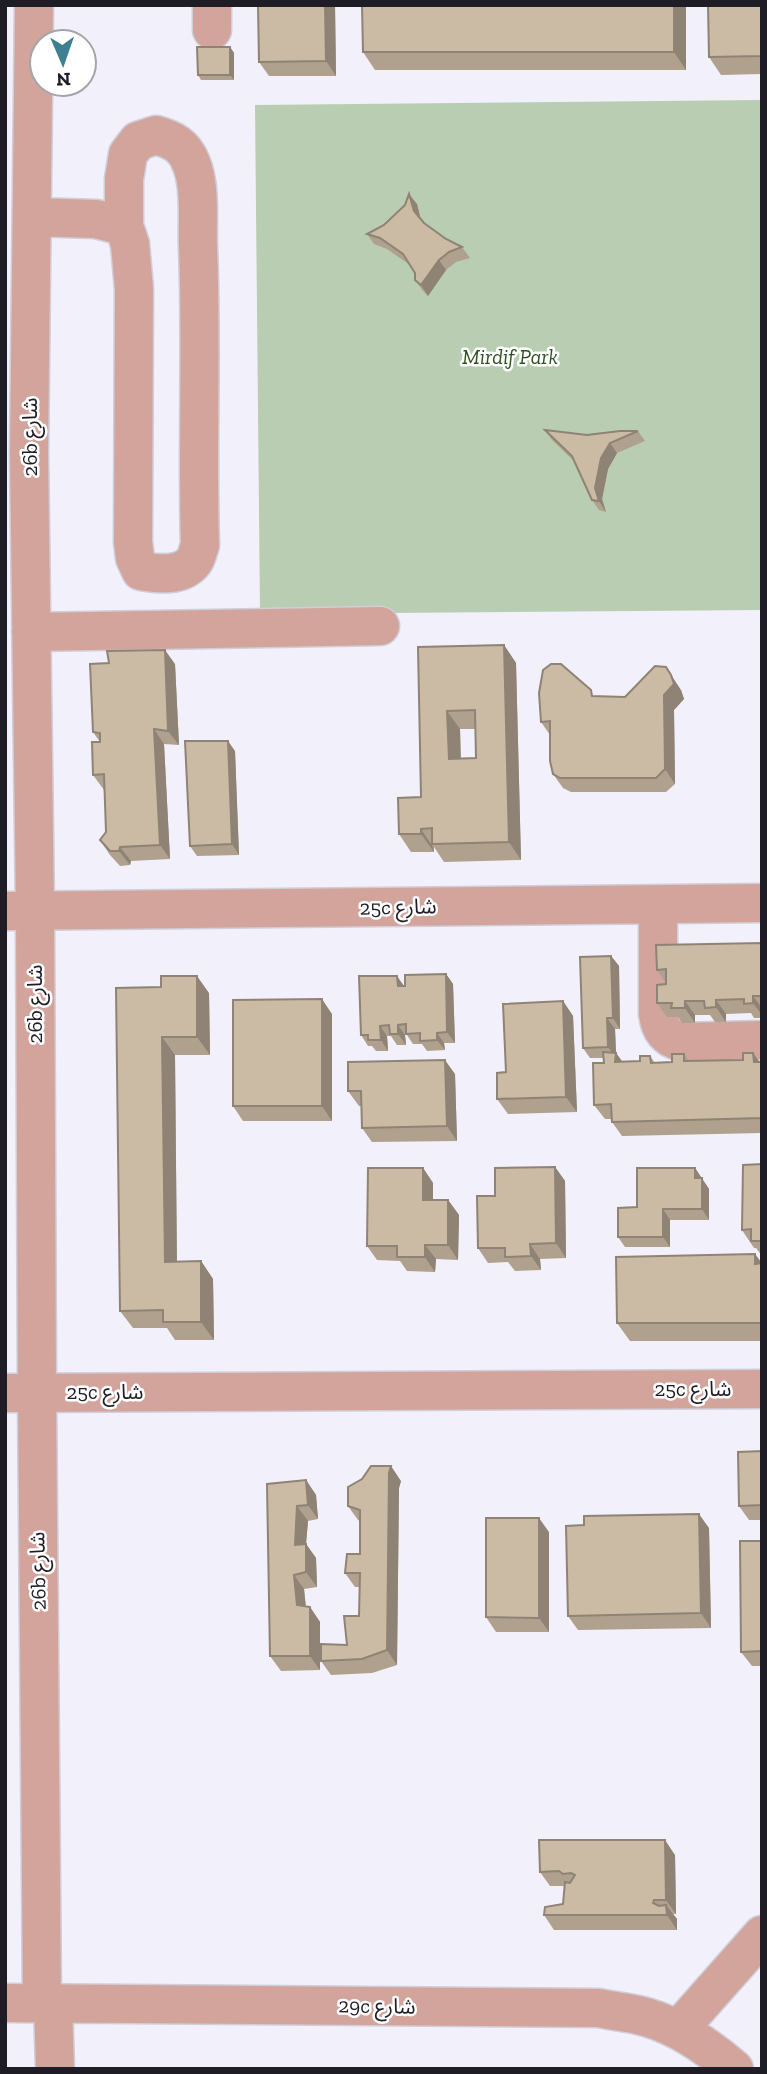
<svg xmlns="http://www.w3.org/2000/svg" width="767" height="2074" viewBox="0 0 767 2074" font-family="'Zilla Slab','Noto Sans Arabic',serif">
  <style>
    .green { fill: #b8cdb1 }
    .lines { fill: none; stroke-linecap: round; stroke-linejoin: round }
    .minor-casing { stroke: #d0ced9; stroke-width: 41 }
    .minor { stroke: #d2a49c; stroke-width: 38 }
    .wall { fill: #afa18e; fill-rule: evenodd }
    .shaded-wall { fill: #8e8374 }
    .building { fill: #cbbba5; stroke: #8e8374; stroke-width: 2; fill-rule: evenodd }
    .labels { text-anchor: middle; stroke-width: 5; stroke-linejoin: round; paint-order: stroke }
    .park-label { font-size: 21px; font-style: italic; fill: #2c531d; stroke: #fff }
    .street-label { font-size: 21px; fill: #1e1c25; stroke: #fff }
  </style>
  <rect width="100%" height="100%" fill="#f2f0fb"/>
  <path class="green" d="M762,100V610L260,614L255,105Z"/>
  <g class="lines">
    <defs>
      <path id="minor" d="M34,5L29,453L35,911L37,1393L42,2003
        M212,5V30
        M156,135C173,140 184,145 191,163C201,186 197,222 198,247C202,346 197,446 200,545C198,550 197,557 194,561C182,577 159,574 141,571L135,558L133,542L134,289L130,244L124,226V179L128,154L138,141Z
        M32,217L96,219L124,226
        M31,632L380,626
        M658,905V1014C660,1030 666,1038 681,1042L762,1040
        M5,911L762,903
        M5,1393L762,1389
        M5,2003L599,2008C612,2011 625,2012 638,2015C674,2023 706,2045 734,2069
        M53,2003L55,2069
        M678,2030L762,1935"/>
    </defs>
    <use href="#minor" class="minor-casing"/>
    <use href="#minor" class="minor"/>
  </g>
  <path class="wall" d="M335,5L336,76H269L259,62Z
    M362,5H686V70H375L363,52Z
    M762,5V74L721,75L709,57Z
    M230,47L234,53V80H201L198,75Z
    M417,204L421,220L424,223L446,239L462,247L470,258L456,262L446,270L428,296L423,291L415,280V273L410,265L387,249L374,244L367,234L384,225Z
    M545,430L587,435L638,431L645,441L617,453L608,469L602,499L606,512L599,510L592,500L575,462L552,440Z
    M504,645L516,663L521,860L444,862L434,847V852H411L399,834L421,797L418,647ZM460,729H475L476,758L461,759Z
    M175,664L179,745L164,744L170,859L131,861L130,865L120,866L110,855L100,840L106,832L104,790L93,775L100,742L93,732Z
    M681,690L684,699L674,710L675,784L666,792H571L563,788L553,774L550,735L541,722L595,696L625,697Z
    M235,751L239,855L197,856L190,846Z
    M762,943V1018H754L751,1013L726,1014V1022H715L710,1015H695V1023H682L678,1017H667L657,1003L666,984V983L657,970Z
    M611,956L619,966L620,1029H615L616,1053L622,1061H640L650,1056L655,1063L672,1062L684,1054L689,1061L762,1062V1133L622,1136L612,1122V1119H605L594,1105L604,1063L603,1058H590L583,1048Z
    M446,974L453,984L455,1043H444L445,1050L427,1051L422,1044H413L407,1035H405L406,1045H397L391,1036H387L388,1051H376L372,1046H368L361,1035L404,986Z
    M116,988L209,993L210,1055H175L177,1262L201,1261L213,1279L214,1340H175L167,1328H133L120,1311Z
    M563,1001L573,1016L577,1112L508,1114L497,1099L506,1072Z
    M332,1014V1121H243L233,1106Z
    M455,1074L457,1141L372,1142L362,1128L361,1106H359L348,1091Z
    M762,1164V1256L756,1248H754L742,1230Z
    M555,1167L565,1181L566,1258L540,1259L541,1270L515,1271L508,1262L488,1263L478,1248L495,1196Z
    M423,1168L433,1183V1200H448L459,1215L458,1260L436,1259L435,1272L407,1271L400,1261L377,1260L367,1246Z
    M695,1168L709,1189V1220H670V1247H625L618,1237L637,1207Z
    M755,1254L762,1263V1341H630L617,1323Z
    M762,1451V1520H749L739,1506Z
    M306,1480L316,1495L318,1519L308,1521L306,1544L316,1558L317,1587L304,1589L306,1607H310L320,1622V1670L281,1671L270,1656L267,1484Z
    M401,1481L399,1488L397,1665L372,1673L331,1675L321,1661L347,1645L359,1616L360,1587H355L345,1573L360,1554V1521L358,1520L348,1506Z
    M709,1528L711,1628L578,1630L568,1616Z
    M549,1532V1632H496L486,1617Z
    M762,1541V1666H752L741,1652Z
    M675,1855L676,1914H673L677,1919V1930H554L544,1915L563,1904L565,1886H550L540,1872Z"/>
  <path class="shaded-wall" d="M325,5H335L336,76L326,61Z
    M674,5H686V70L674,52Z
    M230,47L234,53V80L230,75Z
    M409,194L417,204L421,221L414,211Z
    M439,260L446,270L428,296L421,285Z
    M610,443L617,453L608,469L602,499L606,512L599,501L595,488L601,458Z
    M504,645L516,663L521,860L509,842Z
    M165,650L175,664L179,745L168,731Z
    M666,667L681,690L684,699L674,710L675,784L665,769L664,695Z
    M447,711L460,729L461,777L449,759Z
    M154,729L164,744L170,859L160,845Z
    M228,741L235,751L239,855L232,844Z
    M421,829L433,847L434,852L421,834Z
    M120,847L131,861L130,865L119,851Z
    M611,956L619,966L620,1029L613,1018Z
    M446,974L453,984L455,1043L447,1032Z
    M197,976L209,993L210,1055L197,1037Z
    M397,976L404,986H398Z
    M753,996L762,1008V1015L753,1003Z
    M322,999L332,1014V1121L322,1106Z
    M716,1000L726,1014V1022L716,1007Z
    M563,1001L573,1016L577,1112L566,1097Z
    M685,1001L695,1015V1023L685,1008Z
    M607,1018L615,1029L616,1053L626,1067L615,1062V1057L608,1047Z
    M398,1025L405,1035L406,1045L398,1034Z
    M380,1026L387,1036L388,1051L381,1040Z
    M437,1033L444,1043L445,1050L437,1040Z
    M162,1037L175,1055L177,1280L165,1262Z
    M753,1053L762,1065L754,1062Z
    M445,1060L455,1074L457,1141L447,1126Z
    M555,1167L565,1181L566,1258L556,1243Z
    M423,1168L433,1183V1215L423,1200Z
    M695,1168L709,1189V1220L702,1209L695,1178Z
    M448,1200L459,1215L458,1260L448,1245Z
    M663,1209L670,1220V1247L663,1237Z
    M530,1244L540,1259L541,1270L531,1256Z
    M425,1245L436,1259L435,1272L425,1257Z
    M755,1254L762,1264H755Z
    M201,1261L213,1279L214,1340L201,1322Z
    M391,1466L401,1481L399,1488L397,1665L387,1650L389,1473Z
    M306,1480L316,1495L318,1519L308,1505Z
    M297,1506L308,1521L306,1544L316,1558L317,1587L306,1572L295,1545Z
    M699,1514L709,1528L711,1628L701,1613Z
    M539,1518L549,1532V1632L539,1618Z
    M294,1575L304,1589L307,1620L297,1605Z
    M310,1607L320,1622V1670L310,1656Z
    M665,1840L675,1855L676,1914L666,1900Z
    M666,1905L677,1919V1930L667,1915Z"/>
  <path class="building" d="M258,5H325L326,61L259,62Z
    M362,5H674V52H363Z
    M708,5H762V56L709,57Z
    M197,47H230V75H198Z
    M409,194L414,211L424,223L446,239L462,247L449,252L439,260L421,285L415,280V273L403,254L380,238L367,234L384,225L405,205Z
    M545,430L587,435L620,431H638L610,443L601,458L595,488L599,501L592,500L572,456Z
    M504,645L509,842L432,844V828L421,829V834H399L398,798L421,797L418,647ZM475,710L476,758L449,759L447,711Z
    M165,650L168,731L154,729L160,845L120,847L119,851H110L100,840L106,832L104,774L93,775L92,742H100V733L93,732L90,664L109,663L107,651Z
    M551,664H561L591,690L592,696L625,697L655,666L666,667L671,675L674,684L664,695L665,769L656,778H560L553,774L550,761V721L541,722L539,693L543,670Z
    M185,741H228L232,844L190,846Z
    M762,943V996H753V1003L744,1004V999L716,1000V1007L705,1008L704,1001H685V1008H671L672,1003H657V985L666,984V969L657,970L656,945Z
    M611,956L613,1018H607L608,1047L583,1048L580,957Z
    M446,974L447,1032L437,1033V1040L420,1041V1033L406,1034V1024L398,1025V1034H390L389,1025L380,1026L381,1040H368V1035H361L359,976H397L398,986H405V975Z
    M161,976H197V1037H162L165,1262L201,1261V1322H163V1310L120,1311L116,988L161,987Z
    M322,999V1106H233V1000Z
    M563,1001L566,1097L497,1099V1073L506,1072L503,1004Z
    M603,1052L616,1053L615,1062L640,1061V1056H650L651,1063L672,1062V1054H684V1061L743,1060V1053H753L754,1062H762V1118L612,1122L611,1104L594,1105L593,1063H604Z
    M445,1060L447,1126L362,1128L361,1091H348V1062Z
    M762,1164V1241H751V1229L742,1230L743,1165Z
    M555,1167L556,1243L530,1244L531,1256L505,1257V1248H478L477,1196H495V1168Z
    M368,1168H423V1200H448V1245H425V1257H397V1246H367Z
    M637,1168H695V1178H702V1209H663V1237H618V1208L637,1207Z
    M755,1254V1264L762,1263V1323H617L616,1257Z
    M762,1451V1505L739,1506L738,1452Z
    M371,1466H391L389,1473L387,1650L362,1659L321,1661V1644L347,1645L344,1616H359L360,1573H345L347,1554H360V1510L348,1506V1487L362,1479Z
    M306,1480L308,1505L297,1506L295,1545L306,1544V1572L294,1575L297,1605L310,1607V1656H270L267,1484Z
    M699,1514L701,1613L568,1616L566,1526L584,1525V1516Z
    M486,1518H539V1618L486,1617Z
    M740,1541H762V1651L741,1652Z
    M539,1840H665L666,1900H654L653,1903L659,1906L666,1905L667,1915H544L545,1907L563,1904L565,1882L570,1883L575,1875L571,1873L563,1874L559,1871L540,1872Z"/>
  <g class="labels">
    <g class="park-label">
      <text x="510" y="364">Mirdif Park</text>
    </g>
    <g class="street-label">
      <text transform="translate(30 437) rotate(-90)" y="7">26b شارع</text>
      <text transform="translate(398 907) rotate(-1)" y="7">25c شارع</text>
      <text transform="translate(35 1004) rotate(-90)" y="7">26b شارع</text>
      <text x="693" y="1396">25c شارع</text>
      <text x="105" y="1399">25c شارع</text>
      <text transform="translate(38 1571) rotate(-91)" y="7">26b شارع</text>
      <text transform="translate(377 2006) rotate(1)" y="7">29c شارع</text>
    </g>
  </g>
  <rect width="767" height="2074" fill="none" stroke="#1e1c25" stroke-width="14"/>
  <g transform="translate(63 63) rotate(178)"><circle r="33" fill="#ffffff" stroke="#a5a4a8" stroke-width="2"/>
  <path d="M0-5L12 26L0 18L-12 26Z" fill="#3e7f91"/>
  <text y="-10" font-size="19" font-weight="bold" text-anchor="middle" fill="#1e1c25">N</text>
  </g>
</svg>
